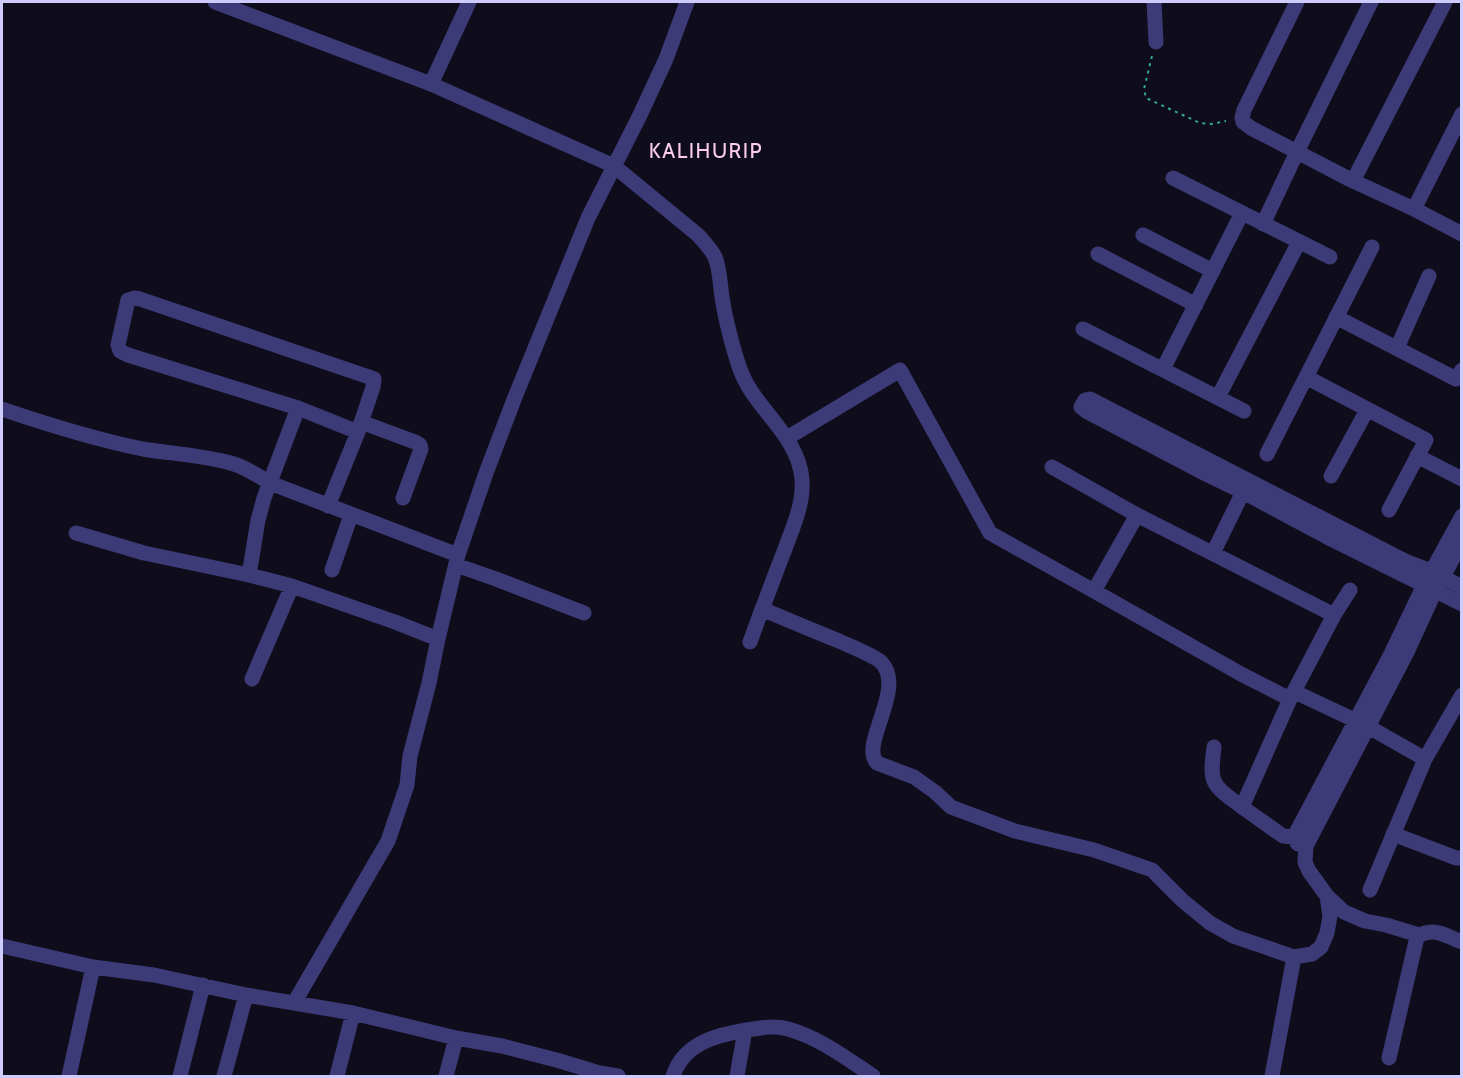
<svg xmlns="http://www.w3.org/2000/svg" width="1463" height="1078" viewBox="0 0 1463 1078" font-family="Cabin,sans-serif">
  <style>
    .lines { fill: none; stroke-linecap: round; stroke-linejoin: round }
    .path { stroke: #35a59c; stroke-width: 2; stroke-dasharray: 3 4.5; stroke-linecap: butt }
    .minor { stroke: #3c3b77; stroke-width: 15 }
    .labels { text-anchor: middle; stroke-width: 6; stroke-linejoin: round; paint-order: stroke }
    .quarter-label { font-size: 21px; letter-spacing: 1.5px; fill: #fbcdeb; stroke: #0f0d1c }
  </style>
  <rect width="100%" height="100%" fill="#0f0d1c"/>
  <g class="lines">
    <path class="path" d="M1152,56L1144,89L1146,98L1200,123L1212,124L1226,121"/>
    <path class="minor" d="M215,2L431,84L614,166L698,235C704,242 711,249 715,257C720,269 720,284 722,297C725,318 733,349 740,369C754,409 798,434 802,479C804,503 793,527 785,549C777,569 770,589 762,609C788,620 814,631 839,641C850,646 873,655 881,662C907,688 859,744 877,763L914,777L935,792L951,807L1015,831L1094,850L1152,870L1183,901L1210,923L1233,936L1294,957L1312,954L1321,947L1327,933L1330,916L1327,896
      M1154,2L1156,42
      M1297,2L1244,110L1242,118L1243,122L1251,128L1353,181L1414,209L1462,234
      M431,84L469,2
      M1173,178L1330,257
      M1353,181L1445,2
      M1414,209L1462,114
      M1263,224L1297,152L1371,2
      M1143,235L1213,271
      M1098,254L1196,305
      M1336,317L1456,379L1462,370
      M1083,329L1244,411
      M1397,348L1429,276
      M1163,369L1242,213
      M1306,377L1426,440L1389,510
      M1218,397L1299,242
      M2,409C49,425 94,439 143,449C173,454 204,455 234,464C247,468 258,476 270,483L458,555
      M361,422L415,442L420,445L421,449L403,498
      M787,438L900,370L990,533L1094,591
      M1267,454L1372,247
      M1417,456L1462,479
      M1052,467L1137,515L1334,615L1290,699L1242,807C1212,784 1209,785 1214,747
      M1331,476L1367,410
      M328,506L358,432L373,387L374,379L369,377L140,299L134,298L128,300L118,345L120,351L128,355L298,408L358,432
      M1137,515L1094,591L1241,674L1290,699
      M1462,516L1424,585L1391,654L1296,833L1295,840L1298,844L1306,846L1407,652L1435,591L1462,542
      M76,533L144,553L249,575L292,586L395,622L438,639
      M1213,553L1243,492
      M456,565L496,579L584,613
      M332,570L351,515
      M249,575L258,520L264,498L298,408
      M1462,587L1431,571L1405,561L1090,399L1085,400L1081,407L1086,411L1208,475L1243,492L1327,537L1462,604
      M1334,615L1350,590
      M750,642L762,609
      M252,679L292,586
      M1295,692L1367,726L1425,759
      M1242,807L1283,836L1295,837
      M1393,834L1456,858H1462
      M1306,846L1305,862L1309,871L1327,896L1344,912L1365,921L1386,925L1419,935
      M1370,890L1425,759L1462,695
      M2,946L93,967L154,975L246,995L353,1013L456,1038L502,1046L560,1061L599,1073L618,1076
      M294,1003L388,841L407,785L410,756L429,683L438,639L458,555L486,473L515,397L588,218L640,115L666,59L687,2
      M1389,1058L1417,937C1433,926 1446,936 1462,942
      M69,1076L93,967
      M180,1076L203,985
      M224,1076L246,995
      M337,1076L353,1013
      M446,1076L456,1038
      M673,1076C684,1043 716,1035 747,1030C760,1028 775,1025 788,1029C820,1038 846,1058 873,1076
      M737,1076L745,1030
      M1272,1076L1294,957"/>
  </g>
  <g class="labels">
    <g class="quarter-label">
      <text x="706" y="158">KALIHURIP</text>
    </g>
  </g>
  <rect width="1463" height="1078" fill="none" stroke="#cfcbfb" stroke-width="6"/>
</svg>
